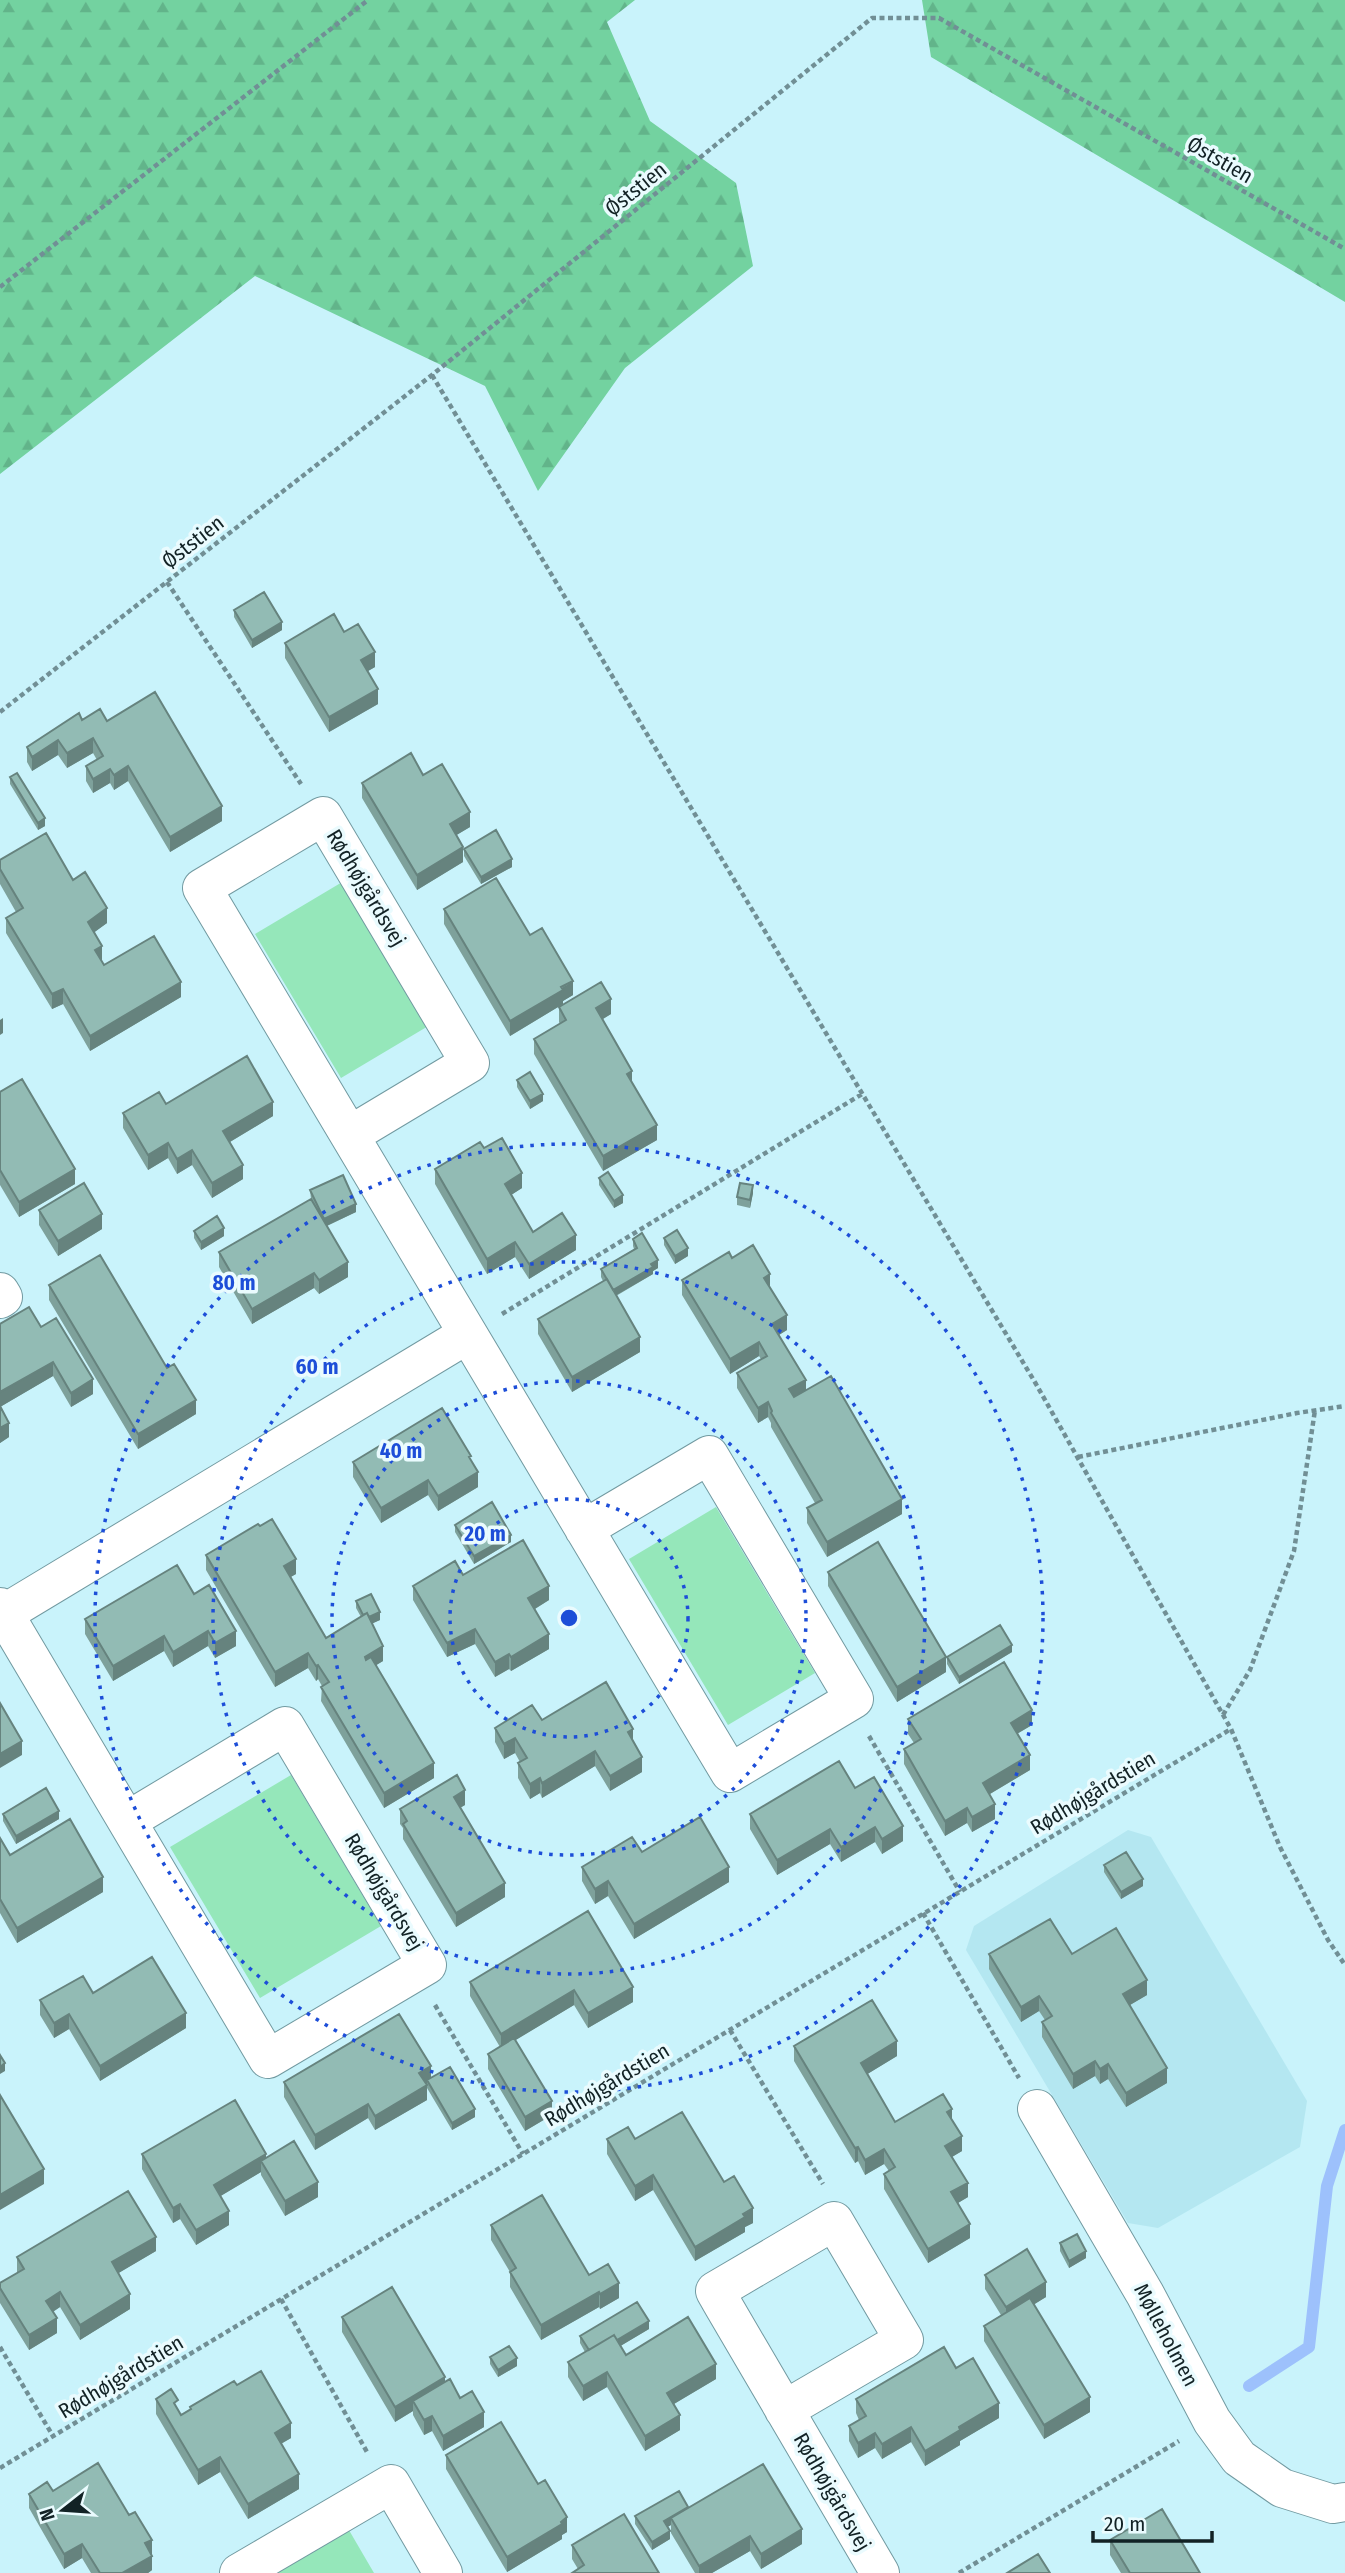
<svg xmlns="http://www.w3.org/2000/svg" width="1345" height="2573" viewBox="0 0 1345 2573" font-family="'Fira Sans Condensed',sans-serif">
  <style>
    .built { fill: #b4e7f1 }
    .green { fill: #95e7ba }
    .forest { fill: url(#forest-firs) }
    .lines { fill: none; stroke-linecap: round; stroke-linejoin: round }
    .stream { stroke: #9dc1fc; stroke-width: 12 }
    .street-casing { stroke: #729aa1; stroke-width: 40 }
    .path { stroke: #718f95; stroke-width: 4.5; stroke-dasharray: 5 3.5; stroke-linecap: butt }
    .street { stroke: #fff; stroke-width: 38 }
    .wall { fill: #7ea19b }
    .shaded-wall { fill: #66837e }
    .building { fill: #92bbb4; stroke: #66837e; stroke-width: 2 }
    .ring { fill: none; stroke: #1d4ed8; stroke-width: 3.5; stroke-dasharray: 3.5 7 }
    .labels { text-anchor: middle; stroke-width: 7; stroke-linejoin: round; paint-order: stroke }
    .street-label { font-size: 21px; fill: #122225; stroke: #eafbfe }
    .centre { fill: #1d4ed8; stroke: #eafbfe; stroke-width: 3.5 }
    .ring-label { font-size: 21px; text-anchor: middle; font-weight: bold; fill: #1d4ed8; stroke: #eafbfe; stroke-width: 7; stroke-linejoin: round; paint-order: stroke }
  </style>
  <defs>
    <pattern id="forest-firs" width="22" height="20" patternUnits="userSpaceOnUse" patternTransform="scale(1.75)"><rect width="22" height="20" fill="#73d2a0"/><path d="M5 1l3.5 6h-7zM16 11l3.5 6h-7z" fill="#62b48a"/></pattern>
  </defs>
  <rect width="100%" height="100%" fill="#c9f3fb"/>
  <path class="built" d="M1128,1830L1151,1837L1307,2101L1300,2147L1158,2228L1128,2223L966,1950L974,1926Z"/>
  <path class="green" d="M349,878L435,1022L341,1078L255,934Z
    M716,1507L815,1673L728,1725L629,1559Z
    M291,1775L381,1926L260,1998L170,1847Z
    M346,2525L374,2573H266Z"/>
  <path class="forest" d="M0,0H635L607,22L650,121L736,183L753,266L625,368L538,491L485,386L255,276L0,474Z
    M922,0H1345V302L931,57Z"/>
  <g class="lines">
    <path class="stream" d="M1249,2386L1309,2347L1327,2186L1345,2130"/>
    <defs>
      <path id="street" d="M350,1135L470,1063L323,816L202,888L709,1738L730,1773L854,1699L709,1455L584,1529
        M0,1292L3,1297L0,1299
        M0,1607L268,2059L427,1965L285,1726L127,1821
        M0,1616L468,1334
        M1037,2109L1145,2294L1212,2421L1239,2458L1282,2488L1333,2504L1345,2502
        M784,2410L904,2340L834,2221L715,2291L723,2305L880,2573
        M239,2573L391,2484L443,2573"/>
    </defs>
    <use href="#street" class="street-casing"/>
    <path class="path" d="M0,287L368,0
      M432,375L1036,1384L1231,1729L1280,1847L1328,1940L1345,1965
      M167,582L301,784
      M0,712L432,375L872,18H939L1345,249
      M502,1314L862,1094
      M1078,1457L1297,1413L1345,1406
      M1223,1715L1250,1670L1294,1551L1315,1410
      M869,1736L960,1892
      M923,1913L1019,2078
      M435,2005L523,2154
      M730,2030L823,2184
      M281,2299L367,2452
      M0,2347L53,2436
      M0,2468L1231,1729
      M959,2573L1179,2441"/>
    <use href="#street" class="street"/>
  </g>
  <path class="wall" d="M234,610L282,630L252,648L234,617Z
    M344,632L375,667L368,671L378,704L329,732L285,658V643Z
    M82,720L107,721L222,821L170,852L128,781L114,790L110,783L93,793L86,781V766L97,760L93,753L67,768L58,755L32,771L27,762V747Z
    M423,775L470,827L456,835L463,862L417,890L362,798V783Z
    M10,777L45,826L38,830L10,784Z
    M464,849L512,867L481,884L464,856Z
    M0,860L73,880L107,923L94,932L102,961L104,965L181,997L90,1051L63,1004L52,1009L6,933V918L16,912L0,884Z
    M444,909L530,935L573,995L563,1001V1004L510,1036L444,924Z
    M559,1007L611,1014L603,1019L657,1140L603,1171L534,1054V1039L560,1024L559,1022Z
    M517,1080L543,1101L530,1109L517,1087Z
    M0,1092L75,1184L19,1217L0,1185Z
    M166,1104L273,1116L230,1142L243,1179L212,1198L192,1165L177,1174L168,1158L148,1170L123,1128V1113Z
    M484,1148L522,1188L511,1195L533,1232L576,1250L529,1279L515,1257L487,1274L435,1184V1169Z
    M599,1178L623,1203L614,1208L599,1185Z
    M310,1190L356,1212L327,1226L348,1277L319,1294L314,1288L252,1324L219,1267V1252L311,1199Z
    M753,1193L750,1208L737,1205V1197Z
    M39,1210L102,1229L58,1256L39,1225Z
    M194,1231L224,1236L201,1250L194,1238Z
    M664,1238L688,1256L675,1264L664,1245Z
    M633,1239L658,1268L653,1271V1274L616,1296L640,1352L572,1392L538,1334V1319L603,1281L601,1277V1269L634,1249L633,1246Z
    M732,1258L770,1288L787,1330L779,1335L806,1390L902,1514L827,1557L807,1523V1508L815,1503L771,1427V1423L768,1417L758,1423L737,1388V1373L761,1359L759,1356L730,1374L682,1295V1280Z
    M49,1285L167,1368L196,1414L138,1449L49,1300Z
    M0,1324L41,1327L93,1394L71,1407L53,1376L0,1407L9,1437L0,1443Z
    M471,1461L478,1487L438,1511L428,1495L381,1523L353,1477V1462Z
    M455,1525L511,1542L474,1564L455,1532Z
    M206,1555L296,1574L290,1577L326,1638L361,1617L356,1608V1601L380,1620L372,1623L383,1661L376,1665L434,1778L384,1808L321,1701L322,1686L318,1679L316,1681L308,1668L275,1687L206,1570Z
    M828,1572L946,1672L897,1702L828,1586Z
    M463,1575L549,1600L535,1609L549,1649L511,1671L509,1669L495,1677L475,1644L447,1657L413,1600V1586Z
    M194,1594L236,1646L215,1658L208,1646L173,1667L164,1651L113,1681L85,1634V1619Z
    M1012,1652L959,1684L947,1664V1657Z
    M908,1719L1032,1725L1017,1734L1030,1770L990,1794L995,1819L972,1832L967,1823L945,1836L904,1764V1749L914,1743L908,1734Z
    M542,1720L633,1741L642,1772L610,1791L595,1766L542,1798L540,1793L530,1799L518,1778V1763L520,1762L515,1753L504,1759L495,1742V1728Z
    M855,1788L903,1841L882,1854L875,1842L841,1862L830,1844L777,1875L750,1829V1814Z
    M465,1805L460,1808L505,1897L456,1927L403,1839V1828L400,1824V1809Z
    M3,1814L59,1819L16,1844L3,1821Z
    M0,1838L10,1855L103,1892L17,1943L0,1913Z
    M642,1852L729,1882L634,1939L608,1896L595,1904L582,1881V1867Z
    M1104,1865L1143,1886L1121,1899L1104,1872Z
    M588,1911L633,2002L588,2028L574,2005L515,2040L552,2115L525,2131L488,2069V2054L500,2047L470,1996V1982Z
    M989,1954H1072L1147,1995L1130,2005L1167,2083L1126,2107L1108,2079L1100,2084L1095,2076L1073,2089L1042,2037V2022L1045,2020L1039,2011L1021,2022L989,1969Z
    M93,1993L186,2028L100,2081L69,2029L54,2038L40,2015V2000Z
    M794,2046L897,2056L867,2074L895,2122L952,2120L962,2151L952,2157L968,2197L958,2203L970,2238L928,2263L884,2189V2174L889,2171L884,2164L865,2175L858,2161L855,2163L794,2061Z
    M431,2078L475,2117L452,2130L427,2088V2083L426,2084L427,2100L375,2130L368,2118L315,2150L284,2097V2082Z
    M607,2139H635L724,2182L753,2223L745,2227V2232L695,2261L653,2190L635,2201L607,2154Z
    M142,2154L266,2158L318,2197L285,2216L261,2175V2172L220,2196L229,2225L196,2245L180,2219L173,2223L142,2169Z
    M491,2225L589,2275L619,2298L600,2309L599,2307L541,2340L510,2287V2272L491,2240Z
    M1060,2243L1086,2258L1069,2268L1060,2251Z
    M156,2251L118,2273L130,2309L80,2340L60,2307L53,2312L57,2333L29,2350L0,2303V2283L17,2273V2257Z
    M985,2275L1046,2297L1034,2304L1090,2412L1044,2439L984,2341V2326L1001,2315L985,2289Z
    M342,2317L445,2382L484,2427L443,2451L432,2431L424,2435L413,2415V2411L395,2422L342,2332Z
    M649,2329L620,2346L626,2355L716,2379L674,2404L680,2430L645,2451L607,2387L583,2401L568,2377V2362L585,2352L580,2343V2336Z
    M490,2357L517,2366L498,2377L490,2364Z
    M956,2368L999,2418L960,2441V2445L925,2466L911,2442L882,2459L875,2448L858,2458L849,2441V2426L859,2420L856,2413V2399Z
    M237,2385L291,2438L281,2444L299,2489L248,2519L220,2472L198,2485L156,2414V2399L178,2409L181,2415L190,2409V2407Z
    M446,2455L567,2532L562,2535V2539L507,2572L446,2469Z
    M53,2491L129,2515L152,2540V2570L148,2573H91L82,2558L64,2569L29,2508V2494Z
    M688,2508L802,2544L761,2569L750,2551L712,2573H695L671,2533V2525L667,2527L670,2539L652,2550L635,2524V2516Z
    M1110,2540L1200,2573H1121L1110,2555Z
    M572,2545L659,2573L578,2569L572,2559Z"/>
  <path class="shaded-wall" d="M282,622V630L252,648V640Z
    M375,652V667L361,675V660Z
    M378,689V704L329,732V717Z
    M93,738V753L67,768V753Z
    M58,740V755L32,771V757Z
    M128,766V781L114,790V775Z
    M110,769V783L93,793V779Z
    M222,806V821L170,852V837Z
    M470,812V827L450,839V824Z
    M45,818V826L38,830V823Z
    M463,847V862L417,890V875Z
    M512,859V867L481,884V877Z
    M107,908V923L88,937V922Z
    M102,946V961L95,950Z
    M573,981V995L563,1001V1004L510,1036V1021Z
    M181,982V997L90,1051V1036Z
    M63,989V1004L52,1009V994Z
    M611,999V1014L596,1023V1008Z
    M3,1018V1033L0,1035V1020Z
    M632,1071V1086L627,1074Z
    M543,1094V1101L530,1109V1101Z
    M273,1102V1116L223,1146V1131Z
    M657,1125V1140L603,1171V1156Z
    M168,1143V1158L148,1170V1155Z
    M192,1150V1165L177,1174V1159Z
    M243,1165V1179L212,1198V1183Z
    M75,1169V1184L19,1217V1202Z
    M522,1173V1188L505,1199V1184Z
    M753,1185V1193L750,1208V1200Z
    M623,1195V1203L614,1208V1201Z
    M356,1204V1212L324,1227V1219Z
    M102,1214V1229L58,1256V1241Z
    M224,1228V1236L201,1250V1242Z
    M576,1235V1250L529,1279V1264Z
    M515,1242V1257L487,1274V1259Z
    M688,1248V1256L675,1264V1256Z
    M658,1260V1268L653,1271V1274L613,1297V1290Z
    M348,1262V1277L319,1294V1280Z
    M314,1273V1288L252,1324V1309Z
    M770,1274V1289L764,1278Z
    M787,1315V1330L772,1339V1324Z
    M640,1337V1352L572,1392V1377Z
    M759,1342V1356L730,1374V1359Z
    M53,1362V1376L0,1407V1392Z
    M93,1379V1394L71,1407V1393Z
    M806,1380V1395L789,1404V1389Z
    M196,1400V1414L138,1449V1434Z
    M768,1402V1417L758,1423V1408Z
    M9,1423V1437L0,1443V1428Z
    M478,1472V1487L438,1511V1496Z
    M428,1480V1495L381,1523V1508Z
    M902,1499V1514L827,1557V1542Z
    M511,1535V1542L474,1564V1556Z
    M296,1559V1574L284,1581V1566Z
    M549,1586V1600L528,1613V1598Z
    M380,1612V1620L365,1627V1619Z
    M475,1629V1644L447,1657V1643Z
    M208,1631V1646L173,1667V1652Z
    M236,1631V1646L215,1658V1643Z
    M549,1634V1649L511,1671V1657Z
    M164,1636V1651L113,1681V1666Z
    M1012,1645V1652L959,1684V1677Z
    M383,1646V1661L365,1672V1657Z
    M308,1653V1668L275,1687V1672Z
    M509,1654V1669L495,1677V1662Z
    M946,1657V1672L897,1702V1687Z
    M318,1665V1679L316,1681V1666Z
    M1032,1710V1725L1011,1737V1723Z
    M633,1729V1743L628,1732Z
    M515,1738V1753L504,1759V1744Z
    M22,1741V1755L0,1768V1754Z
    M595,1751V1766L542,1798V1783Z
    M1030,1755V1770L983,1798V1783Z
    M642,1757V1772L610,1791V1776Z
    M434,1763V1778L384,1808V1793Z
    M540,1778V1793L530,1799V1784Z
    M465,1790V1805L454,1811V1797Z
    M995,1804V1819L972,1832V1817Z
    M967,1808V1823L945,1836V1821Z
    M59,1811V1819L16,1844V1836Z
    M903,1826V1841L882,1854V1839Z
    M875,1827V1842L841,1862V1847Z
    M830,1829V1844L777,1875V1860Z
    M729,1867V1882L634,1939V1924Z
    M103,1877V1892L17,1943V1928Z
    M1143,1879V1886L1121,1899V1892Z
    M608,1881V1896L595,1904V1889Z
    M505,1883V1897L456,1927V1913Z
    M1147,1980V1995L1123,2009V1994Z
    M633,1987V2002L588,2028V2013Z
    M574,1990V2005L501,2049V2034Z
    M1039,1996V2011L1021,2022V2007Z
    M186,2013V2028L100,2081V2066Z
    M69,2014V2029L54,2038V2023Z
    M897,2041V2056L861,2078V2063Z
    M1095,2061V2076L1073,2089V2074Z
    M5,2063V2071L0,2074V2067Z
    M1108,2064V2079L1100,2084V2069Z
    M431,2066V2081L427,2080V2083L419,2088V2073Z
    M1167,2068V2083L1126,2107V2093Z
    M427,2085V2100L375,2130V2116Z
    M552,2101V2115L525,2131V2117Z
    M368,2104V2118L315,2150V2135Z
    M475,2109V2117L452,2130V2123Z
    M952,2109V2124L947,2112Z
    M962,2136V2151L945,2161V2146Z
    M858,2147V2161L855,2163V2148Z
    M884,2149V2164L865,2175V2160Z
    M266,2154V2169L261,2161V2172L214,2200V2185Z
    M44,2169V2184L0,2210V2195Z
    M653,2175V2190L635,2201V2186Z
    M318,2182V2197L285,2216V2201Z
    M968,2183V2197L951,2207V2192Z
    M180,2204V2219L173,2223V2208Z
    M753,2208V2223L745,2227V2232L695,2261V2247Z
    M229,2211V2225L196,2245V2230Z
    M970,2224V2238L928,2263V2249Z
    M156,2237V2251L112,2277V2262Z
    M1086,2251V2258L1069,2268V2261Z
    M1046,2282V2297L1006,2322V2307Z
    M619,2283V2298L600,2309V2294Z
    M60,2292V2307L46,2316V2301Z
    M599,2292V2307L541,2340V2325Z
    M130,2294V2309L80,2340V2325Z
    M57,2318V2333L29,2350V2335Z
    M649,2321V2329L592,2363V2355Z
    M517,2358V2366L498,2377V2370Z
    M716,2364V2379L667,2408V2393Z
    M607,2372V2387L583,2401V2386Z
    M445,2377V2392L413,2401V2411L395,2422V2407Z
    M1090,2397V2412L1044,2439V2425Z
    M999,2403V2418L960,2441V2445L925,2466V2451L959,2427Z
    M484,2412V2427L443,2451V2436Z
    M680,2415V2430L645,2451V2436Z
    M432,2416V2431L424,2435V2420Z
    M291,2423V2438L275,2447V2433Z
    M911,2427V2442L882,2459V2444Z
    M875,2433V2448L858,2458V2443Z
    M220,2457V2472L198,2485V2470Z
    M299,2474V2489L248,2519V2504Z
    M688,2507V2514L671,2518V2525L664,2529V2521Z
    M567,2517V2532L562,2535V2539L507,2572V2557Z
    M802,2529V2544L761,2569V2554Z
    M670,2531V2539L652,2550V2542Z
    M750,2536V2551L712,2573H699V2566Z
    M152,2540V2555L145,2543Z
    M82,2544V2558L64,2569V2554Z
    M152,2556V2570L148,2573H122Z"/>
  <path class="building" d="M264,592L282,622L252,640L234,610Z
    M334,614L344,632L358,624L375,652L361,660L378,689L329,717L285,643Z
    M155,692L222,806L170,837L128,766L114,775L110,769L93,779L86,766L103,756L93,738L67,753L58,740L32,757L27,747L79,713L82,720L100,709L107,721Z
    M411,753L423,775L442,764L470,812L450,824L463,847L417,875L362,783Z
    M17,773L45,818L38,823L10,777Z
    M496,830L512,859L481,877L464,849Z
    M46,833L73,880L85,872L107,908L88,922L102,946L95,950L104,965L154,936L181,982L90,1036L63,989L52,994L6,918L23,908L0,869V860Z
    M496,878L530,935L542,928L573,981L561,987L563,990L510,1021L444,909Z
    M601,982L611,999L596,1008L632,1071L627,1074L657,1125L603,1156L534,1039L566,1020L559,1007Z
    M247,1056L273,1102L223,1131L243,1165L212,1183L192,1150L177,1159L168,1143L148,1155L123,1113L159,1092L166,1104Z
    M530,1072L543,1094L530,1101L517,1080Z
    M22,1079L75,1169L19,1202L0,1170V1092Z
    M502,1138L522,1173L505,1184L533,1232L562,1213L576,1235L529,1264L515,1242L487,1259L435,1169L480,1142L484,1148Z
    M608,1172L623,1195L614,1201L599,1178Z
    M343,1175L356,1204L324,1219L310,1190Z
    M84,1183L102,1214L58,1241L39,1210Z
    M740,1183L753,1185L750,1200L737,1197Z
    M311,1199L348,1262L319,1280L314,1273L252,1309L219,1252Z
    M217,1216L224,1228L201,1242L194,1231Z
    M677,1230L688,1248L675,1256L664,1238Z
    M642,1233L658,1260L651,1264L653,1267L613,1290L601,1269L637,1248L633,1239Z
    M753,1245L770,1274L764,1278L787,1315L772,1324L806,1380L789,1389L794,1397L831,1376L902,1499L827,1542L807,1508L822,1500L771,1413L772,1411L768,1402L758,1408L737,1373L767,1356L759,1342L730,1359L682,1280L729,1252L732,1258Z
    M100,1255L167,1368L174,1364L196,1400L138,1434L49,1285Z
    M607,1279L640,1337L572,1377L538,1319Z
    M29,1307L41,1327L56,1318L93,1379L71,1393L53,1362L0,1392V1324Z
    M0,1406L9,1423L0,1428Z
    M442,1408L471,1456L469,1457L478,1472L438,1496L428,1480L381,1508L353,1462Z
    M492,1502L511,1535L474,1556L455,1525Z
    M272,1519L296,1559L284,1566L326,1638L367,1613L383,1646L365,1657L366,1660L371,1657L434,1763L384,1793L321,1687L329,1682L318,1665L316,1666L308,1653L275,1672L206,1555L258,1524L260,1526Z
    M523,1540L549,1586L528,1598L549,1634L511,1657L509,1654L495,1662L475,1629L447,1643L413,1586L455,1561L463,1575Z
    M878,1542L946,1657L897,1687L828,1572Z
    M177,1565L194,1594L209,1585L236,1631L215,1643L208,1631L173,1652L164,1636L113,1666L85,1619Z
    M371,1594L380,1612L369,1617L367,1613L363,1615L356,1601Z
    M1000,1625L1012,1645L959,1677L947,1657Z
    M1004,1662L1032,1710L1011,1723L1030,1755L983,1783L995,1804L972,1817L967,1808L945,1821L904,1749L921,1739L908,1719Z
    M606,1682L633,1729L628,1732L642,1757L610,1776L595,1751L542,1783L540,1778L530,1784L518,1763L527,1758L515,1738L504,1744L495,1728L532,1705L542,1720Z
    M0,1703L22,1741L0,1754Z
    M839,1761L855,1788L874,1777L903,1826L882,1839L875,1827L841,1847L830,1829L777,1860L750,1814Z
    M457,1775L465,1790L454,1797L505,1883L456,1913L403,1824L407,1821L400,1809Z
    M46,1788L59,1811L16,1836L3,1814Z
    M700,1817L729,1867L634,1924L608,1881L595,1889L582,1867L632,1837L642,1852Z
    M70,1819L103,1877L17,1928L0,1899V1838L10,1855Z
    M1126,1852L1143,1879L1121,1892L1104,1865Z
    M588,1911L633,1987L588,2013L574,1990L501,2034L470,1982Z
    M1050,1919L1072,1954L1116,1928L1147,1980L1123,1994L1167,2068L1126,2093L1108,2064L1100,2069L1095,2061L1073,2074L1042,2022L1052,2016L1039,1996L1021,2007L989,1954Z
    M152,1957L186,2013L100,2066L69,2014L54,2023L40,2000L83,1976L93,1993Z
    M872,2000L897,2041L861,2063L895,2122L943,2094L952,2109L947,2112L962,2136L945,2146L968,2183L951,2192L970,2224L928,2249L884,2174L895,2167L884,2149L865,2160L858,2147L855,2148L794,2046Z
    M399,2014L431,2066L419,2073L427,2085L375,2116L368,2104L315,2135L284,2082Z
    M514,2038L552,2101L525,2117L488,2054Z
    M0,2055L5,2063L0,2067Z
    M450,2067L475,2109L452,2123L427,2080Z
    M0,2095L44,2169L0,2195Z
    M235,2100L266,2154L214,2185L229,2211L196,2230L180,2204L173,2208L142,2154Z
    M682,2112L724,2182L734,2176L753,2208L743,2214L745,2217L695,2247L653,2175L635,2186L607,2139L628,2127L635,2139Z
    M294,2141L318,2182L285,2201L261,2161Z
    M128,2191L156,2237L112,2262L130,2294L80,2325L60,2292L46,2301L57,2318L29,2335L0,2288V2283L24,2269L17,2257Z
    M542,2195L589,2275L608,2264L619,2283L600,2294L599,2292L541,2325L510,2272L516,2268L491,2225Z
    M1077,2234L1086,2251L1069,2261L1060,2243Z
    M1027,2249L1046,2282L1006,2307L985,2275Z
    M392,2287L445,2377L395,2407L342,2317Z
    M1030,2298L1090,2397L1044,2425L984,2326Z
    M637,2302L649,2321L617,2340L614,2335L589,2350L580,2336Z
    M688,2317L716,2364L667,2393L680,2415L645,2436L607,2372L583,2386L568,2362L614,2335L626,2355Z
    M509,2346L517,2358L498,2370L490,2357Z
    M944,2347L956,2368L973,2358L999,2403L959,2427L960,2430L925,2451L911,2427L882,2444L875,2433L858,2443L849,2426L866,2416L856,2399Z
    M261,2371L291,2423L275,2433L299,2474L248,2504L220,2457L198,2470L156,2399L171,2389L178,2400L174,2403L181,2415L191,2409L190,2407L234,2381L237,2385Z
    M450,2379L460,2398L472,2391L484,2412L443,2436L432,2416L424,2420L413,2401Z
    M501,2422L538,2484L545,2480L567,2517L561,2522L562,2524L507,2557L446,2455Z
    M98,2463L129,2515L135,2512L152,2540L145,2543L152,2556L122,2573H100L82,2544L64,2554L29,2494L47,2482L53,2491Z
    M763,2464L802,2529L761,2554L750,2536L699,2566L671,2518Z
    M679,2491L688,2507L664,2521L670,2531L652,2542L635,2516Z
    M1162,2509L1200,2573H1130L1110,2540Z
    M624,2514L659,2573H572L584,2565L572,2545Z
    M1038,2554L1050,2573H1007Z"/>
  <g class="ring">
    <circle cx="569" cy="1618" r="119"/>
    <circle cx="569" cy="1618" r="237"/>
    <circle cx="569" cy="1618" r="356"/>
    <circle cx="569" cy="1618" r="474"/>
  </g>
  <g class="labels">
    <g class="street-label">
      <text transform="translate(1220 160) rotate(30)" y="7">Øststien</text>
      <text transform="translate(636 189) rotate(-39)" y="7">Øststien</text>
      <text transform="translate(193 542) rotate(-38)" y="7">Øststien</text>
      <text transform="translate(366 888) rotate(59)" y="7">Rødhøjgårdsvej</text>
      <text transform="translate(1093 1793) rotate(-31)" y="7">Rødhøjgårdstien</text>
      <text transform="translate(384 1892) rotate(59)" y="7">Rødhøjgårdsvej</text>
      <text transform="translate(607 2085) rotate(-31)" y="7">Rødhøjgårdstien</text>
      <text transform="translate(1166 2335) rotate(62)" y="7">Mølleholmen</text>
      <text transform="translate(121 2377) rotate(-31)" y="7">Rødhøjgårdstien</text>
      <text transform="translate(832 2492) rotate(60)" y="7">Rødhøjgårdsvej</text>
    </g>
  </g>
  <circle cx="569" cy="1618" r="10" class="centre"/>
  <g class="ring-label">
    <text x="234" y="1290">80 m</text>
    <text x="317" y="1374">60 m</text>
    <text x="401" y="1458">40 m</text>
    <text x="485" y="1541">20 m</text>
  </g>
  <g transform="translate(63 2510) rotate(253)" stroke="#eafbfe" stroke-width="5" paint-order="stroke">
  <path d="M0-5L12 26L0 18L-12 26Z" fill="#122225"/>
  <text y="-10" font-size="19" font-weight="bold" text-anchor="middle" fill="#122225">N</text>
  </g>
  <path d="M1093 2531v10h119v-10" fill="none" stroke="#122225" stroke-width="3.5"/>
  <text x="1104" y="2531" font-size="21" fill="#122225" stroke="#eafbfe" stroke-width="5" paint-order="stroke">20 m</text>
</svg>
